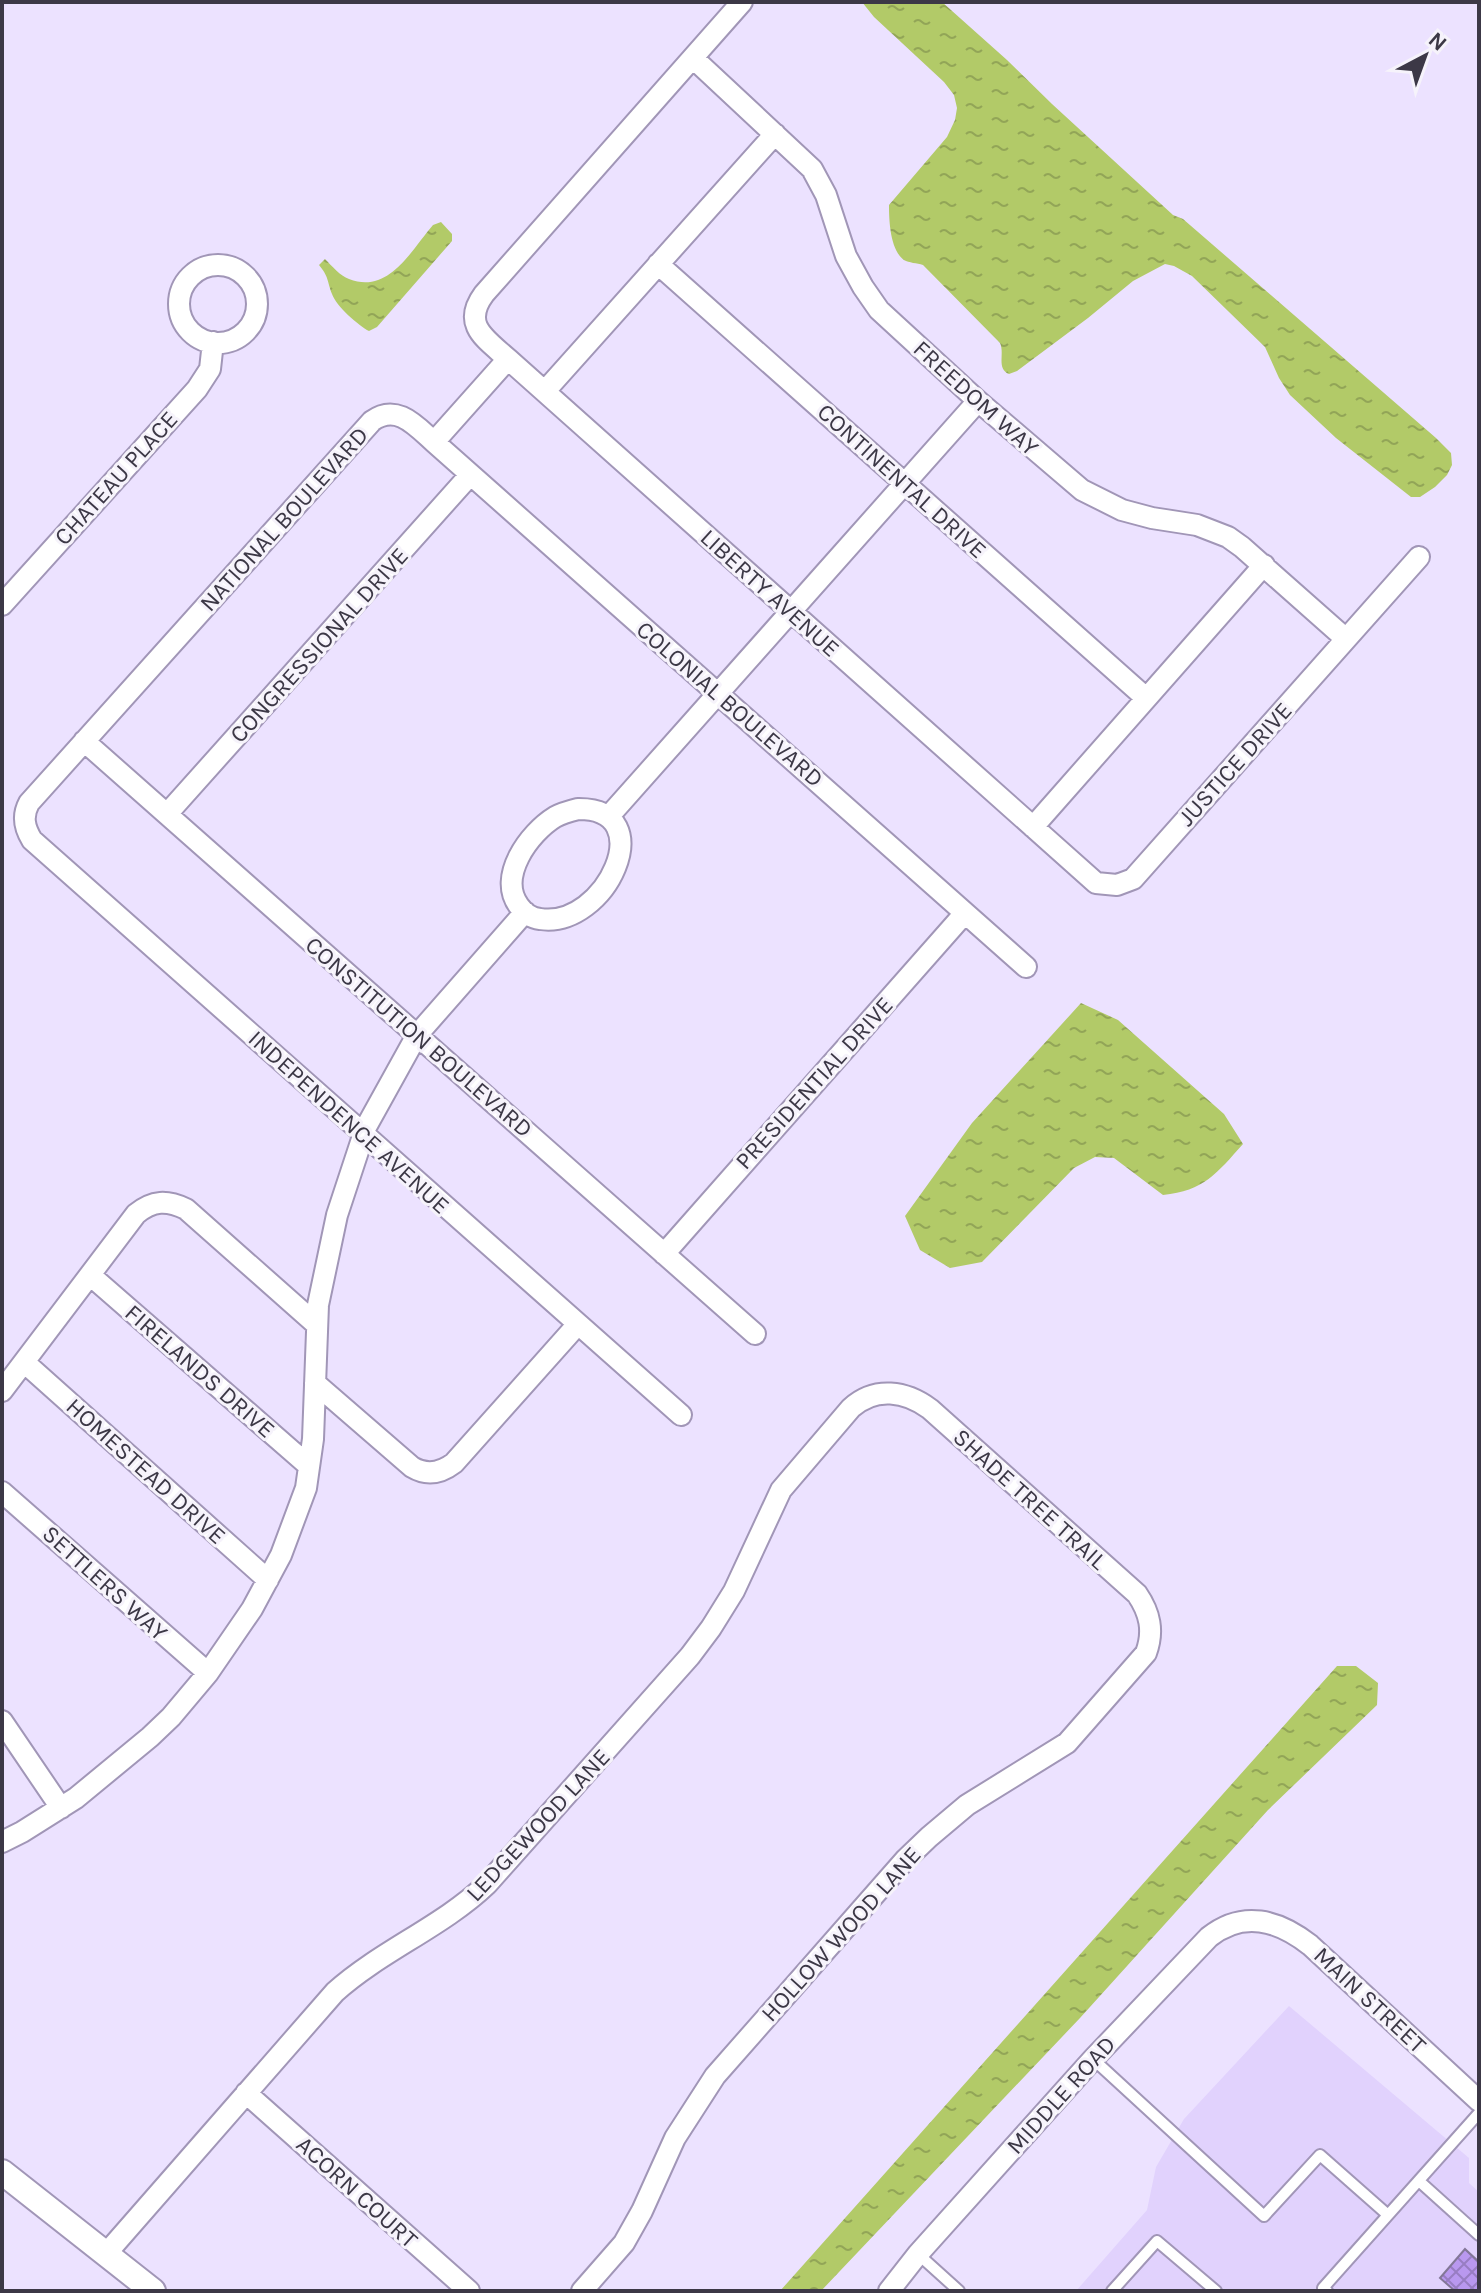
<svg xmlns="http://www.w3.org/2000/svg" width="1481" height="2293" viewBox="0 0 1481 2293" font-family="Karla,sans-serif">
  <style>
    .built { fill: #e1d2fd }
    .water { fill: url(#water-ripples) }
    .building { fill: url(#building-cross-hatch); stroke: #837798; stroke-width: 2 }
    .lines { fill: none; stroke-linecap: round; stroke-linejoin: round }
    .service-casing { stroke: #a196b7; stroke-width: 14 }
    .minor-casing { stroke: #a196b7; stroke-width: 24 }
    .tertiary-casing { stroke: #a196b7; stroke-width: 28 }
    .service { stroke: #fff; stroke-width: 10 }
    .minor { stroke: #fff; stroke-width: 20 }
    .tertiary { stroke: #fff; stroke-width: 24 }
    .labels { text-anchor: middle; stroke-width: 6; stroke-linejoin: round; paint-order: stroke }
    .street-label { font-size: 24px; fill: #3c3846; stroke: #f6f3fb }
  </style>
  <defs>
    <pattern id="water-ripples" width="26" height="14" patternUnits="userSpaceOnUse" patternTransform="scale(2)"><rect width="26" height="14" fill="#b2ca68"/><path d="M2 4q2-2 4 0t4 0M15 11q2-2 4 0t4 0" fill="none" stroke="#92a557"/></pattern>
    <pattern id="building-cross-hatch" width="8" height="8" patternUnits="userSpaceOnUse" patternTransform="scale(2)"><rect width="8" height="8" fill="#b998ef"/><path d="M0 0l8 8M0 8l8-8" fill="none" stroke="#987dc3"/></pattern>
  </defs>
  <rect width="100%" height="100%" fill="#ece2ff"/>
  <path class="built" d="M1289,2006L1469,2158V2183L1479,2192V2291H1076L1147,2210L1156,2167L1184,2119Z"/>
  <path class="water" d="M862,2H942L1007,60L1052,104L1173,215L1183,219L1436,438L1451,453L1452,465L1447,475L1435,487L1420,497H1411L1336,438L1290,395L1279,378L1265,347L1192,276L1174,266L1165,264L1133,281L1088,318L1017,371L1009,374C996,368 1005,354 1000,343L923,265C917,263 909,263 904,260C890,250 889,220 889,205L947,137L955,120L957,108L954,95L944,82L874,17Z
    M441,222L452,234V241L377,327L369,331C359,326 336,306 332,294C327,281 329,277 319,265L325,259C332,266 340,276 349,279C389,295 412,249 433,225Z
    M1081,1003L1118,1020L1224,1114L1243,1144C1217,1173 1204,1191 1163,1195L1114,1158L1095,1157L1074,1168L982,1262L950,1268L920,1250L905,1216L972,1123Z
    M1337,1666H1356L1378,1683L1377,1705L1268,1810L1080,2018L821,2291H780Z"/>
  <path class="building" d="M1465,2249L1479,2262V2291H1455L1440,2278Z"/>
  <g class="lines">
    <defs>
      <path id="service" d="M1093,2059L1264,2216L1320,2155L1388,2215
        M1419,2181L1479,2235
        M918,2254L959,2291
        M1112,2291L1157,2241L1216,2291
        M1327,2291L1323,2288L1479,2113"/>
      <path id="minor" d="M742,2L484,294C461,325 486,339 508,359L1096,883L1117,885L1133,879L1419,557
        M693,58L812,169L826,195L846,256L863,287L879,310L978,401L1082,490L1122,510L1152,518L1197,525L1228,537L1242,547L1346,639
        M658,264L1146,698
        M179 304a39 39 0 1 1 78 0a39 39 0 1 1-78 0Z
        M545,391L775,134
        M434,442L508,359
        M2,605L197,389L210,369L213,342
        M84,741L755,1334
        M578,809C662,808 606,929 540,919C531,918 524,913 519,906C497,877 529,833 555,817C562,813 570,811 578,809Z
        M167,814L470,475
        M609,816L978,401
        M1033,827L1264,565
        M664,1254L965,913
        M90,1275L309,1466
        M24,1362L268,1580
        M315,1383L412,1467C427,1476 441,1473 454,1463L578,1324
        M2,1391L136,1214C153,1200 167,1200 186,1209L317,1325
        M681,1415L32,840C24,827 22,816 29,803L372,421C397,403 416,426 434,442L1026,967
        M2,1492L208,1673
        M2,1721L61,1808
        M2,1842L22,1832L76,1798L150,1737L171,1717L208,1673L252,1609L281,1555L306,1488L313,1439L318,1305L337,1215L366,1127L417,1035L525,912
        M246,2093L469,2291
        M105,2255L335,1992C382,1950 442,1927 487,1884L690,1656L711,1628L734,1591L781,1490L851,1408C875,1386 906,1391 930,1409L1137,1594C1150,1613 1154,1631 1146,1653L1067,1743L967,1805L929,1837L905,1860L715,2076L675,2138L642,2211L624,2243L582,2291
        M889,2291L918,2254L1093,2059L1209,1937C1243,1910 1278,1920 1310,1945L1479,2101"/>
      <path id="tertiary" d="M2,2172L153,2291"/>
    </defs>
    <use href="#service" class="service-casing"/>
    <use href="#minor" class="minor-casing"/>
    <use href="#tertiary" class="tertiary-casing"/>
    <use href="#service" class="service"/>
    <use href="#minor" class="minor"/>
    <use href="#tertiary" class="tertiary"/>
  </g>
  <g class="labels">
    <g class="street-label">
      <text transform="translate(976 398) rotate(42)" y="8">FREEDOM WAY</text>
      <text transform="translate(116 478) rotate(-48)" y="8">CHATEAU PLACE</text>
      <text transform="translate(902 481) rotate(42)" y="8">CONTINENTAL DRIVE</text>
      <text transform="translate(284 519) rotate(-48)" y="8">NATIONAL BOULEVARD</text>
      <text transform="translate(770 593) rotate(42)" y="8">LIBERTY AVENUE</text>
      <text transform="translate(319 645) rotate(-48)" y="8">CONGRESSIONAL DRIVE</text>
      <text transform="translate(730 704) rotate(41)" y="8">COLONIAL BOULEVARD</text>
      <text transform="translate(1235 764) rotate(-48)" y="8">JUSTICE DRIVE</text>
      <text transform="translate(419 1037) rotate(41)" y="8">CONSTITUTION BOULEVARD</text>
      <text transform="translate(814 1083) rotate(-48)" y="8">PRESIDENTIAL DRIVE</text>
      <text transform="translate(349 1122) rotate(42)" y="8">INDEPENDENCE AVENUE</text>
      <text transform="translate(200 1371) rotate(41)" y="8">FIRELANDS DRIVE</text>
      <text transform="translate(146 1471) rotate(42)" y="8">HOMESTEAD DRIVE</text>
      <text transform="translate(1030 1499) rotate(42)" y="8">SHADE TREE TRAIL</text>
      <text transform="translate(105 1583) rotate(42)" y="8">SETTLERS WAY</text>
      <text transform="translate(538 1825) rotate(-47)" y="8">LEDGEWOOD LANE</text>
      <text transform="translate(841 1934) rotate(-48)" y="8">HOLLOW WOOD LANE</text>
      <text transform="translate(1370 2000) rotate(43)" y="8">MAIN STREET</text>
      <text transform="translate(1061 2095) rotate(-48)" y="8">MIDDLE ROAD</text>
      <text transform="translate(357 2192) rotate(42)" y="8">ACORN COURT</text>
    </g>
  </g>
  <rect width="1481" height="2293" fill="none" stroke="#3c3846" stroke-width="8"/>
  <g transform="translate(1425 56) rotate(41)" stroke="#f6f3fb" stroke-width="6" paint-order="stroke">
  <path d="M0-6L14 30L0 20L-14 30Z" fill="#3c3846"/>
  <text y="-12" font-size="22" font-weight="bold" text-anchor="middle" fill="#3c3846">N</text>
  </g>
</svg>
